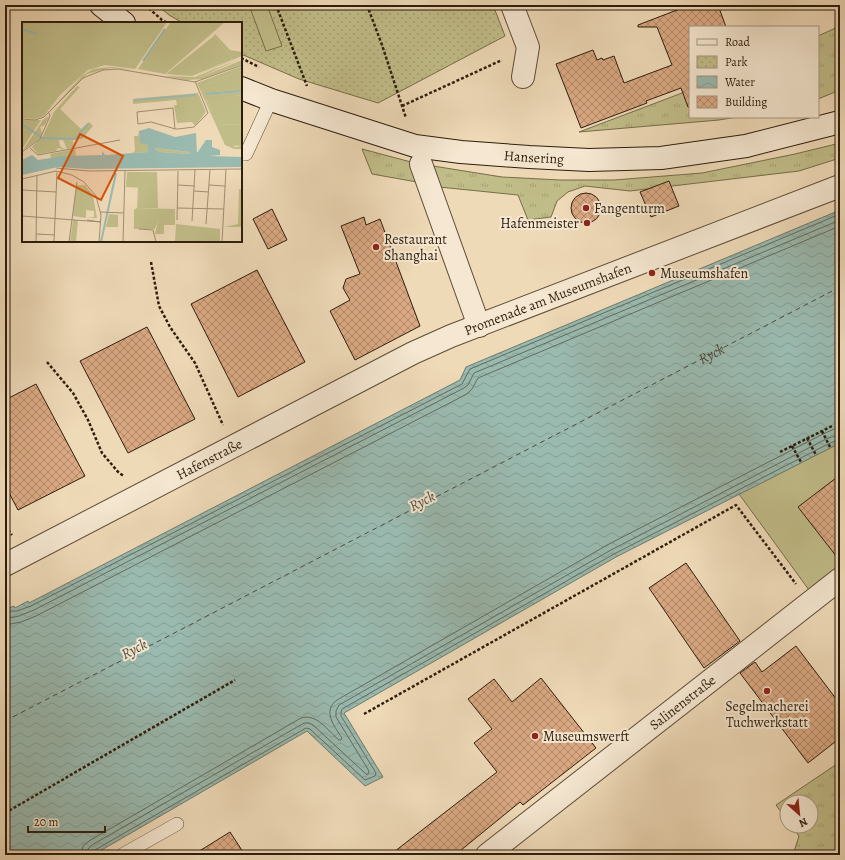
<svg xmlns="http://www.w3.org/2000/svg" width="845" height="860" viewBox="0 0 845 860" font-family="Alegreya,serif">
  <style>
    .grass { fill: url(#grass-tufts); stroke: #776d4a }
    .park { fill: url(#park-dots); stroke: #776d4a }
    .pitch { fill: #c1bd89; stroke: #776d4a }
    .water { fill: url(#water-waves); stroke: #6e7b6e }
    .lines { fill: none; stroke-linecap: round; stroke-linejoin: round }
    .shore { stroke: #646c5e; stroke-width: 1 }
    .ferry { stroke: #4e4c3d; stroke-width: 1; stroke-dasharray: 5 4; stroke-linecap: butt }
    .building { fill: url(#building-cross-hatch); stroke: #2d1d0c }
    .lane-casing { stroke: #5e4c37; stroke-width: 14 }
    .street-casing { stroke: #5e4c37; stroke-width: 24 }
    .secondary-casing { stroke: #2d1d0c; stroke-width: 24 }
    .path { stroke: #2d1d0c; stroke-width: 2.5; stroke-dasharray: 3 2; stroke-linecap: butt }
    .lane { stroke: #f5e7d1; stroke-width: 13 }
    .street { stroke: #f5e7d1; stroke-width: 22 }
    .secondary { stroke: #f5e7d1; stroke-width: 22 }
    .poi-dot { fill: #8f2418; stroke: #f5e7d1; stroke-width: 1.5 }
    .labels { text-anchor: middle; stroke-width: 4; stroke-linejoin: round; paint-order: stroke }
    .street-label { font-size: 14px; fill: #2d1d0c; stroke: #f5e7d1 }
    .poi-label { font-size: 14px; fill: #2d1d0c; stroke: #f5e7d1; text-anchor: start }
    .water-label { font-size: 15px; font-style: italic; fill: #4e4c3d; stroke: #f5e7d1 }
    .inset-river { fill: none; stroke: #9abab0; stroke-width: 2 }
    .inset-road { fill: none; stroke: #a18e73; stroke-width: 1 }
    .view { fill: #d5530c; fill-opacity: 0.15; stroke: #d5530c; stroke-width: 2 }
    .inset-edge { fill: none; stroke: #2d1d0c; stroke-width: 2 }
  </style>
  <defs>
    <pattern id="grass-tufts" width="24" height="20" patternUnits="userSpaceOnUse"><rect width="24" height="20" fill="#c1bd89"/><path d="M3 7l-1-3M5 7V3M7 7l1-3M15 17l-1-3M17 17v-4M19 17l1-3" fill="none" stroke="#a6a275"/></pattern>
    <pattern id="park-dots" width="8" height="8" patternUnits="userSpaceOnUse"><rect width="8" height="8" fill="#c1bd89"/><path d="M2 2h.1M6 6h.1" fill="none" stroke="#a6a275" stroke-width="1.8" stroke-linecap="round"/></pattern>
    <pattern id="water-waves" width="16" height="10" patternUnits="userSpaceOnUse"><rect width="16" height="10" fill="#9abab0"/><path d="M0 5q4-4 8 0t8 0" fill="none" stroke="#859f96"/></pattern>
    <pattern id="building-cross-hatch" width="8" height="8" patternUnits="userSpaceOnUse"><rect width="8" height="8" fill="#daa983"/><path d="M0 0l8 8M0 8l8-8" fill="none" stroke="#b1896a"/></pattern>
  </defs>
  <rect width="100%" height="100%" fill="#efdab8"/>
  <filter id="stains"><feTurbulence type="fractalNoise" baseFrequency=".005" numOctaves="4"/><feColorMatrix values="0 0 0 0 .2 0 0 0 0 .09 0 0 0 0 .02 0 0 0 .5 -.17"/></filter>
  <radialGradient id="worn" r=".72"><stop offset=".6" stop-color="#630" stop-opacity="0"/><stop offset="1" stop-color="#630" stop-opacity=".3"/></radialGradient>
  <path class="grass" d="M840,26V90L818,99V36Z
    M690,90V117H737L719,120L579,132Z
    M840,143V158L799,171L630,191L585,186L568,192L557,201L551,217L528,220L518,195L439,187L433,166L502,177L560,180H614L702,173L795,154Z
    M362,149L411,162L417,182L372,174Z
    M840,762V855H793L799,836L792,826H811V802H787V820L776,805Z"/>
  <path class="park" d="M157,5H493L505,36L378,103L299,79L241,54V23H183L169,15Z"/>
  <path class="pitch" d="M249,5H267L282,46L266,51Z
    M840,443V566L809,590L739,494Z"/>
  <path class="water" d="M840,210V443L616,557L344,713L383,777L365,786L307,731L93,855H5V610L14,606L15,608L28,601L29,603L460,380L466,367Z"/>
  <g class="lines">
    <path class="shore" d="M5,614L12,611H17L31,606L462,384L470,369L840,214
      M5,619L19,616L34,610L464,388L468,385L474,373L840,220
      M5,625L21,622L36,616L467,394L472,389L478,378L840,226
      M81,855L83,846L89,841L301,718C317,713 328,731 339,740H341L342,738C334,726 322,711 337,700L609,544L823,434L834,429L840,428
      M87,855L88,849L92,845L304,723H309L313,725L366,774H368L369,771L336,717V711L339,705L611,550L826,439L840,434
      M92,855L95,850L306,728L310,729L365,780L375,776L376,773L341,716V712L342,709L614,554L828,444L840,439"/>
    <path class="ferry" id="s1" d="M5,721L840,287"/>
  </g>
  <path class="building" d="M690,5H718L726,27H690V107H688L681,88L646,101L647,103L581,128L556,64L593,50L597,60L602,58L603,60L614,56L624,83L672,65L657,27H638V25Z
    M669,181L679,206L651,217L640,192Z
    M571 208a15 15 0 1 1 30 0a15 15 0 1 1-30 0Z
    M272,209L287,240L268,249L253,219Z
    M364,217L366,225L380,219L420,326L355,360L330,311L350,300L343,288L346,279L360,274L341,226Z
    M257,270L305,362L238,397L191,304Z
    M147,327L195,419L128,453L80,361Z
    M36,384L85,476L18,510L5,485V400Z
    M840,475V561L798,507Z
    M686,563L740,641L704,668L649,588Z
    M796,646L840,704V738L808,763L740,673L755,662L762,672Z
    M541,678L596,748L523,805L520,802L455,855H390L497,772L474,743L492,729L468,699L494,679L512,702Z
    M230,832L245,855H193Z"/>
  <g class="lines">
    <defs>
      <path id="lane" d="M246,154L271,100
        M122,855L177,824"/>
      <g id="street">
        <path d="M512,5L528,47L523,77"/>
        <path d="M421,164L479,326"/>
        <path id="s2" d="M5,565L413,353L451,336L840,186"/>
        <path id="s3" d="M487,855L840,579"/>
      </g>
      <g id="secondary">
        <path d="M101,5L124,23"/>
        <path id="s4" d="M241,88L271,100L415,146L461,152L529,157L589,160L661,158L746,146L840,122"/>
      </g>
    </defs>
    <use href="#lane" class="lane-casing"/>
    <use href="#street" class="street-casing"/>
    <use href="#secondary" class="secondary-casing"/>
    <path class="path" d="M145,5L162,20L168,23
      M276,5L307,86
      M367,5L382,45L406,118
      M241,58L259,67
      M402,106L502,60
      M151,262L159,306L170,327L195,363L223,425
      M47,362L73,393L88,420L102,453L119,473L124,476
      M822,431L830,447
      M807,438L816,455
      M792,446L801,462
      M780,452L832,426
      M5,526L12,535
      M364,714L736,505L796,584
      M5,813L235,680"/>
    <use href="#lane" class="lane"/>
    <use href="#street" class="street"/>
    <use href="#secondary" class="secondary"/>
  </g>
  <g class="poi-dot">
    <circle cx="586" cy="208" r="4"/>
    <circle cx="587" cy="223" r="4"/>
    <circle cx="376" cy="247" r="4"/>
    <circle cx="652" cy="273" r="4"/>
    <circle cx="767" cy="691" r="4"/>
    <circle cx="535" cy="736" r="4"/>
  </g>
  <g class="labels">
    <g class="street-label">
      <text dy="5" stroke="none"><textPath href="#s4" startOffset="303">Hansering</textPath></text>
      <text dy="5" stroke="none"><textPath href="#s2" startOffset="605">Promenade am Museumshafen</textPath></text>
      <text dy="5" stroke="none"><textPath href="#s2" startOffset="230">Hafenstraße</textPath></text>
      <text dy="5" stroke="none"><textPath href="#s3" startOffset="248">Salinenstraße</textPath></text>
    </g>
    <g class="poi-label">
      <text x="594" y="213">Fangenturm</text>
      <text x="579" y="228" text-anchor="end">Hafenmeister</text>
      <text x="384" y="244">Restaurant<tspan x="384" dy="16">Shanghai</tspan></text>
      <text x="660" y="278">Museumshafen</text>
      <text x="767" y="711" text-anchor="middle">Segelmacherei<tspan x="767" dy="16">Tuchwerkstatt</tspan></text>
      <text x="543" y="741">Museumswerft</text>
    </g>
    <g class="water-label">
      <text dy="5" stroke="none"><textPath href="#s1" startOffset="796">Ryck</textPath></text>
      <text transform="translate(422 501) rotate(-27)" y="5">Ryck</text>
      <text transform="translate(134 649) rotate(-27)" y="5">Ryck</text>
    </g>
  </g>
  <g transform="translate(22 22)">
    <rect width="220" height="220" fill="#efdab8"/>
    <path d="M0,0H145L113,47L83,43L66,48L38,73L22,94L13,97L0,96ZM193,12L208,28L220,30V34L173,54L211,37L192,14ZM220,36L176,56L220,38V42L181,57L165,58L143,54L173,55ZM220,44V48L184,63L182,73L220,70V73L184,77L194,99H220V102L196,103L213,125L220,124V127H212L203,123L175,61ZM89,45L113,48L88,46L65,52L25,92L60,54L71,47ZM55,64L58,65L38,87L59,107L67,100L71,104L60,117L51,118L52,126L45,127L41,118H37L38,124L43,128L36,126L34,129L16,132L10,125L21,114L32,90ZM176,71L184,90L173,104L170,100L155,101L152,83H155L154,78L111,82V77ZM27,94L23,103L18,105L20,111L17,117L1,128L21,98ZM0,98H19L0,127L1,124ZM117,109V114L126,123L127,130L110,131L113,129L112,114H116ZM134,126L167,130L169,132L138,130L133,128ZM105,150H122V166L104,165ZM217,167H220V205H202L216,202ZM115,186L153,187V199H136L133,207H112V188Z" fill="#c1bd89"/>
    <path d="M122,150H135L136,186H115L116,165H122ZM136,199H153V203H142V212H133Z" fill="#c1bd89"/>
    <path d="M220,48V70L182,73L181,66L184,63ZM220,73V99L194,100L184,76ZM220,102V124L205,123L196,103Z" fill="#c1bd89"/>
    <path d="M154,202L198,207V220H153Z" fill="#c1bd89"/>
    <path d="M149,0H203L143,52L116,47ZM192,14L211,37L170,54L144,52ZM54,163H63L71,173L75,196H65L72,195V189L64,188V196L51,194ZM87,192L96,193V205H84ZM51,198H56L54,220H48Z" fill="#c1bd89"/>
    <path d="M53,127L54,134L29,136L28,132Z" fill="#c1bd89"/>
    <path d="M127,106L153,115L174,111L175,131L184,118H190V125L198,128V133L187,134L220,135V145L65,147L36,145L0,153V138L10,133L16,138L41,134L80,133V129L83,133L126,130V123L118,121L117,109ZM134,126L167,130L169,132L138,130L133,128Z" fill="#9abab0" fill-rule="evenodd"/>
    <path class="inset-river" d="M0,7L15,12M121,39L143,7M184,72L220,69M112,78L174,73M0,102L20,116L53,117L66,102M10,150L9,146L21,142L220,141M79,220L94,151"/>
    <path class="inset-road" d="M0,97L13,98L22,95L61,56L81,48L96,47L173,60L220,43M153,107L151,86L115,90L116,102L129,100L150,106L153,107H156L172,105L186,91L173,59M8,126L16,133L98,118M0,130L18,117L28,94L27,91M34,146L67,149L220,147M0,157L34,149L50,153L62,160L74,174L79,193L77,220M156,163L173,164M187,163L203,164M0,168L34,170M172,169L187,170M155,186L202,187M78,190L102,191M0,194L79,200M65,198L79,200M155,198L156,149M170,199L173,148M184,202L188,148M117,207L131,208L134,220M14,212L33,213M14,220L15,153M32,220L35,150M47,220L55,160M101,220L103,149M200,220L204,147"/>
    <path class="view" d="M58,112L101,134L79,178L36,156Z"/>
    <rect width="220" height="220" class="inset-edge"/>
  </g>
  <rect width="845" height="860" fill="none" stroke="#efdab8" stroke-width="20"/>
  <rect x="6" y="6" width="833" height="848" fill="none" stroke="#2d1d0c" stroke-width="2"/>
  <rect x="10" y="10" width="825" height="840" fill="none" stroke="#2d1d0c"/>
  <rect x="689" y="26" width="130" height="92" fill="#f5e7d1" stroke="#a59682"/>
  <rect x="697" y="39" width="20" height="6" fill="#f5e7d1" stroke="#a59682"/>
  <text x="725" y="46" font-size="12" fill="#2d1d0c">Road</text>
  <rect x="697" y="56" width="20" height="12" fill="url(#park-dots)" stroke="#a59682"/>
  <text x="725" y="66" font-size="12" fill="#2d1d0c">Park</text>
  <rect x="697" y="76" width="20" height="12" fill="url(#water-waves)" stroke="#a59682"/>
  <text x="725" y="86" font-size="12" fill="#2d1d0c">Water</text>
  <rect x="697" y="96" width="20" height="12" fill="url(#building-cross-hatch)" stroke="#a59682"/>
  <text x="725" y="106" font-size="12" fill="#2d1d0c">Building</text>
  <g transform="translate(799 814) rotate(153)"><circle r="19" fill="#f5e7d1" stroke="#a59682"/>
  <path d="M0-3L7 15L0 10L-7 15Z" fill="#8f2418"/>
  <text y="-6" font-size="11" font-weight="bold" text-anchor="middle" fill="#2d1d0c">N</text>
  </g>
  <path d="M28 826v6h77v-6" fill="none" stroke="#2d1d0c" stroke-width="2"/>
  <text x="34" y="826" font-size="12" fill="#2d1d0c" stroke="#f5e7d1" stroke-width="3" paint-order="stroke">20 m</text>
  <rect width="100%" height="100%" filter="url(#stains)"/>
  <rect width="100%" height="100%" fill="url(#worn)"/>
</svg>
